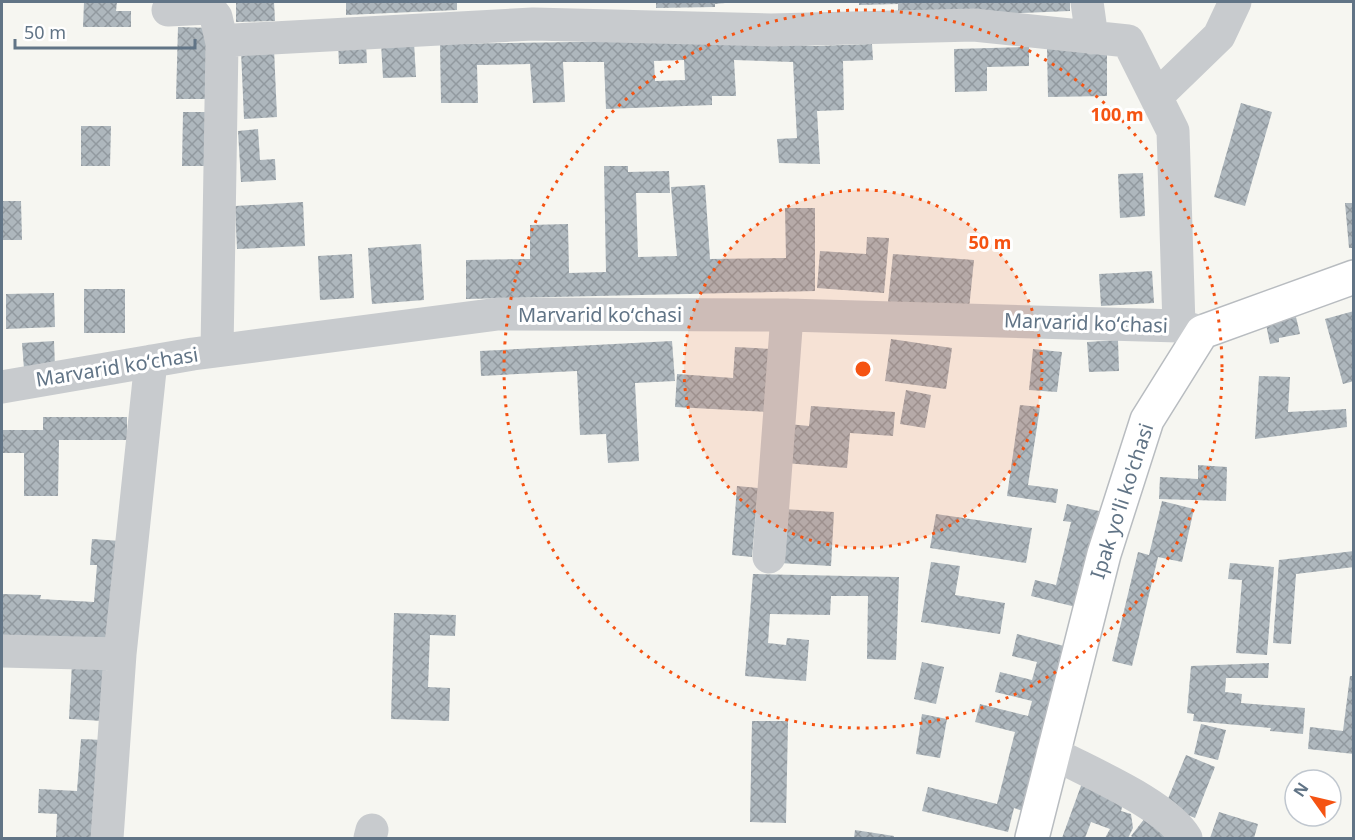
<svg xmlns="http://www.w3.org/2000/svg" width="1355" height="840" viewBox="0 0 1355 840" font-family="'Noto Sans',sans-serif">
  <style>
    .building { fill: url(#building-cross-hatch); fill-rule: evenodd }
    .lines { fill: none; stroke-linecap: round; stroke-linejoin: round }
    .major-casing { stroke: #b8bcc0; stroke-width: 36 }
    .minor { stroke: #c8cbce; stroke-width: 33 }
    .major { stroke: #fff; stroke-width: 33 }
    .ring { fill: none; stroke: #f55312; stroke-width: 3; stroke-dasharray: 3 6 }
    .labels { text-anchor: middle; stroke-width: 6; stroke-linejoin: round; paint-order: stroke }
    .street-label { font-size: 20px; fill: #617486; stroke: #fff }
    .centre { fill: #f55312; stroke: #fff; stroke-width: 3 }
    .ring-label { font-size: 18px; text-anchor: middle; font-weight: bold; fill: #f55312; stroke: #fff; stroke-width: 6; stroke-linejoin: round; paint-order: stroke }
  </style>
  <defs>
    <pattern id="building-cross-hatch" width="8" height="8" patternUnits="userSpaceOnUse" patternTransform="scale(1.5)"><rect width="8" height="8" fill="#aeb7bd"/><path d="M0 0l8 8M0 8l8-8" fill="none" stroke="#91999f"/></pattern>
  </defs>
  <rect width="100%" height="100%" fill="#f6f6f1"/>
  <path class="building" d="M84,2H117L116,11H131V27H83Z
    M236,2H274L275,21L236,22Z
    M346,2H457V10L346,15Z
    M656,2H725V3L715,4V7L656,8Z
    M859,2H1070V11L898,18V4L859,5Z
    M178,27L213,28L212,99H176Z
    M710,40L815,46L872,44L873,60L843,61L844,110L817,111L820,164L779,163L777,139L797,138L793,62L734,60L736,96H712V105L606,109L604,62H563L565,102L533,103L530,64L477,65L478,103H441L440,44ZM684,60L685,80L655,81L654,61Z
    M414,42L416,77L383,78L381,43Z
    M366,43L367,63L339,64L338,44Z
    M1029,47V66L987,67V91L955,92L954,49Z
    M1047,48L1107,55V96L1048,97Z
    M274,49L277,117L244,119L241,51Z
    M1241,103L1272,112L1245,206L1214,197Z
    M183,112H212L211,166H182Z
    M81,126H111L110,166H81Z
    M258,129L260,160L275,159L276,180L241,182L238,131Z
    M604,166H628V172L669,171L670,193H636L638,257L677,256L671,187L705,185L710,259L786,258L785,208H815V291L466,299V260L530,259V225L568,224L569,273L606,272Z
    M1143,173L1145,216L1120,218L1118,174Z
    M2,201H21L22,240H2Z
    M303,202L305,246L237,249L235,206Z
    M1345,203H1354V248H1349Z
    M867,237L889,238L884,293L817,288L820,251L866,254Z
    M421,244L424,300L372,304L368,248Z
    M352,254L354,298L320,300L318,256Z
    M893,254L974,260L969,309L888,302Z
    M1152,271L1154,303L1101,306L1099,274Z
    M84,289H125V333H84Z
    M54,293L55,327L6,329V294Z
    M1354,311V381L1343,384L1325,319Z
    M1296,317L1300,334L1279,338V342L1270,344L1266,324Z
    M891,339L952,348L946,389L885,381Z
    M1118,340L1119,371L1089,372L1087,342Z
    M54,341L55,367L24,369L22,343Z
    M672,341L675,381L635,383L639,461L608,463L606,434L580,435L577,371L481,376L480,351Z
    M735,347L771,349L768,412L675,407L677,374L733,378Z
    M1033,349L1062,352L1057,392L1029,390Z
    M1259,376L1290,377L1288,412L1346,409L1347,427L1255,439Z
    M906,390L931,395L925,428L900,424Z
    M1020,405L1040,407L1028,485L1058,489L1056,503L1007,496Z
    M811,406L895,412L893,436L850,433L847,468L785,463L788,424L809,426Z
    M43,417H127V440H59L58,496H24V453H2V430H43Z
    M1198,465L1227,467L1226,501L1159,499L1160,477L1198,479Z
    M737,486L758,488L752,557L732,555Z
    M1162,501L1194,509L1182,562L1158,557L1132,666L1112,661L1138,552L1149,555Z
    M1067,504L1099,511L1076,607L1031,596L1035,580L1056,585L1071,522L1063,521Z
    M783,509L834,512L831,566L779,563Z
    M936,514L1032,528L1026,563L930,548Z
    M92,539L121,541L114,639L2,638V594L41,595L40,599L94,602L97,565H90Z
    M1354,551V567L1296,574L1291,644L1273,643L1279,560Z
    M931,562L960,566L955,595L1005,603L1000,634L921,622Z
    M1230,563L1274,567L1267,655L1236,653L1242,580L1228,579Z
    M753,574L899,577L896,660L867,659L868,596H831L830,615L770,614L768,643L786,645L787,638L809,640L806,681L745,676Z
    M394,613L456,615L455,636L430,635L428,687L450,688L449,721L391,719Z
    M1017,634L1068,647L1023,811L1014,808L1008,832L922,811L928,787L997,804L1015,732L975,722L980,704L1028,716L1032,701L995,692L1000,672L1032,680L1037,662L1012,656Z
    M922,662L944,667L936,704L914,699Z
    M72,663L106,665L103,721L69,719Z
    M1269,663L1268,678H1226L1225,692L1242,694L1241,703L1305,708L1303,734L1270,731L1271,728L1193,721L1194,714L1187,713L1191,666Z
    M1350,676H1354V754L1308,749L1310,727L1343,731Z
    M922,714L947,719L940,758L916,754Z
    M752,721H788L786,823L750,822Z
    M1201,724L1226,730L1218,760L1194,754Z
    M81,739L103,740L100,838H56L57,814L38,813L39,789L77,791Z
    M1186,755L1215,767L1195,818L1165,806Z
    M1082,783L1125,798L1121,811L1131,814L1133,828L1128,838H1105L1110,829L1091,822L1085,838H1062Z
    M1219,812L1258,824L1254,838H1210Z
    M1145,818L1170,838H1134L1131,836Z
    M855,830L894,836V838H854Z"/>
  <g class="lines">
    <defs>
      <path id="major" d="M1032,838L1104,554L1147,420L1202,332L1354,277"/>
    </defs>
    <use href="#major" class="major-casing"/>
    <path class="minor" d="M1087,2L1092,38
      M168,10L209,8L216,17L222,43
      M1156,97L1219,36L1235,2
      M217,351L222,43L234,40L533,24L771,30L974,25L1128,41L1173,131L1179,326
      M2,387L193,354L498,314L787,315L1179,326L1201,332
      M769,557L787,315
      M2,651L120,654
      M1053,753C1090,773 1166,804 1186,838
      M107,838L120,654L151,361
      M370,838L372,830"/>
    <use href="#major" class="major"/>
  </g>
  <circle cx="863" cy="369" r="179" fill="#f55312" fill-opacity=".12"/>
  <g class="ring">
    <circle cx="863" cy="369" r="179"/>
    <circle cx="863" cy="369" r="359"/>
  </g>
  <g class="labels">
    <g class="street-label">
      <text x="600" y="322">Marvarid koʻchasi</text>
      <text transform="translate(1086 323) rotate(2)" y="7">Marvarid koʻchasi</text>
      <text transform="translate(117 367) rotate(-9)" y="7">Marvarid koʻchasi</text>
      <text transform="translate(1122 501) rotate(-72)" y="7">Ipak yo'li ko'chasi</text>
    </g>
  </g>
  <circle cx="863" cy="369" r="9" class="centre"/>
  <g class="ring-label">
    <text x="1117" y="121">100 m</text>
    <text x="990" y="249">50 m</text>
  </g>
  <rect width="1355" height="840" fill="none" stroke="#617486" stroke-width="6"/>
  <g transform="translate(1313 798) rotate(304)"><circle r="28" fill="#ffffff" stroke="#c0c7cf" stroke-width="1.5"/>
  <path d="M0-4.5L10 22L0 15L-10 22Z" fill="#f55312"/>
  <text y="-9" font-size="16" font-weight="bold" text-anchor="middle" fill="#617486">N</text>
  </g>
  <path d="M15 39v9h180v-9" fill="none" stroke="#617486" stroke-width="3"/>
  <text x="24" y="39" font-size="18" fill="#617486" stroke="#ffffff" stroke-width="4.5" paint-order="stroke">50 m</text>
</svg>
